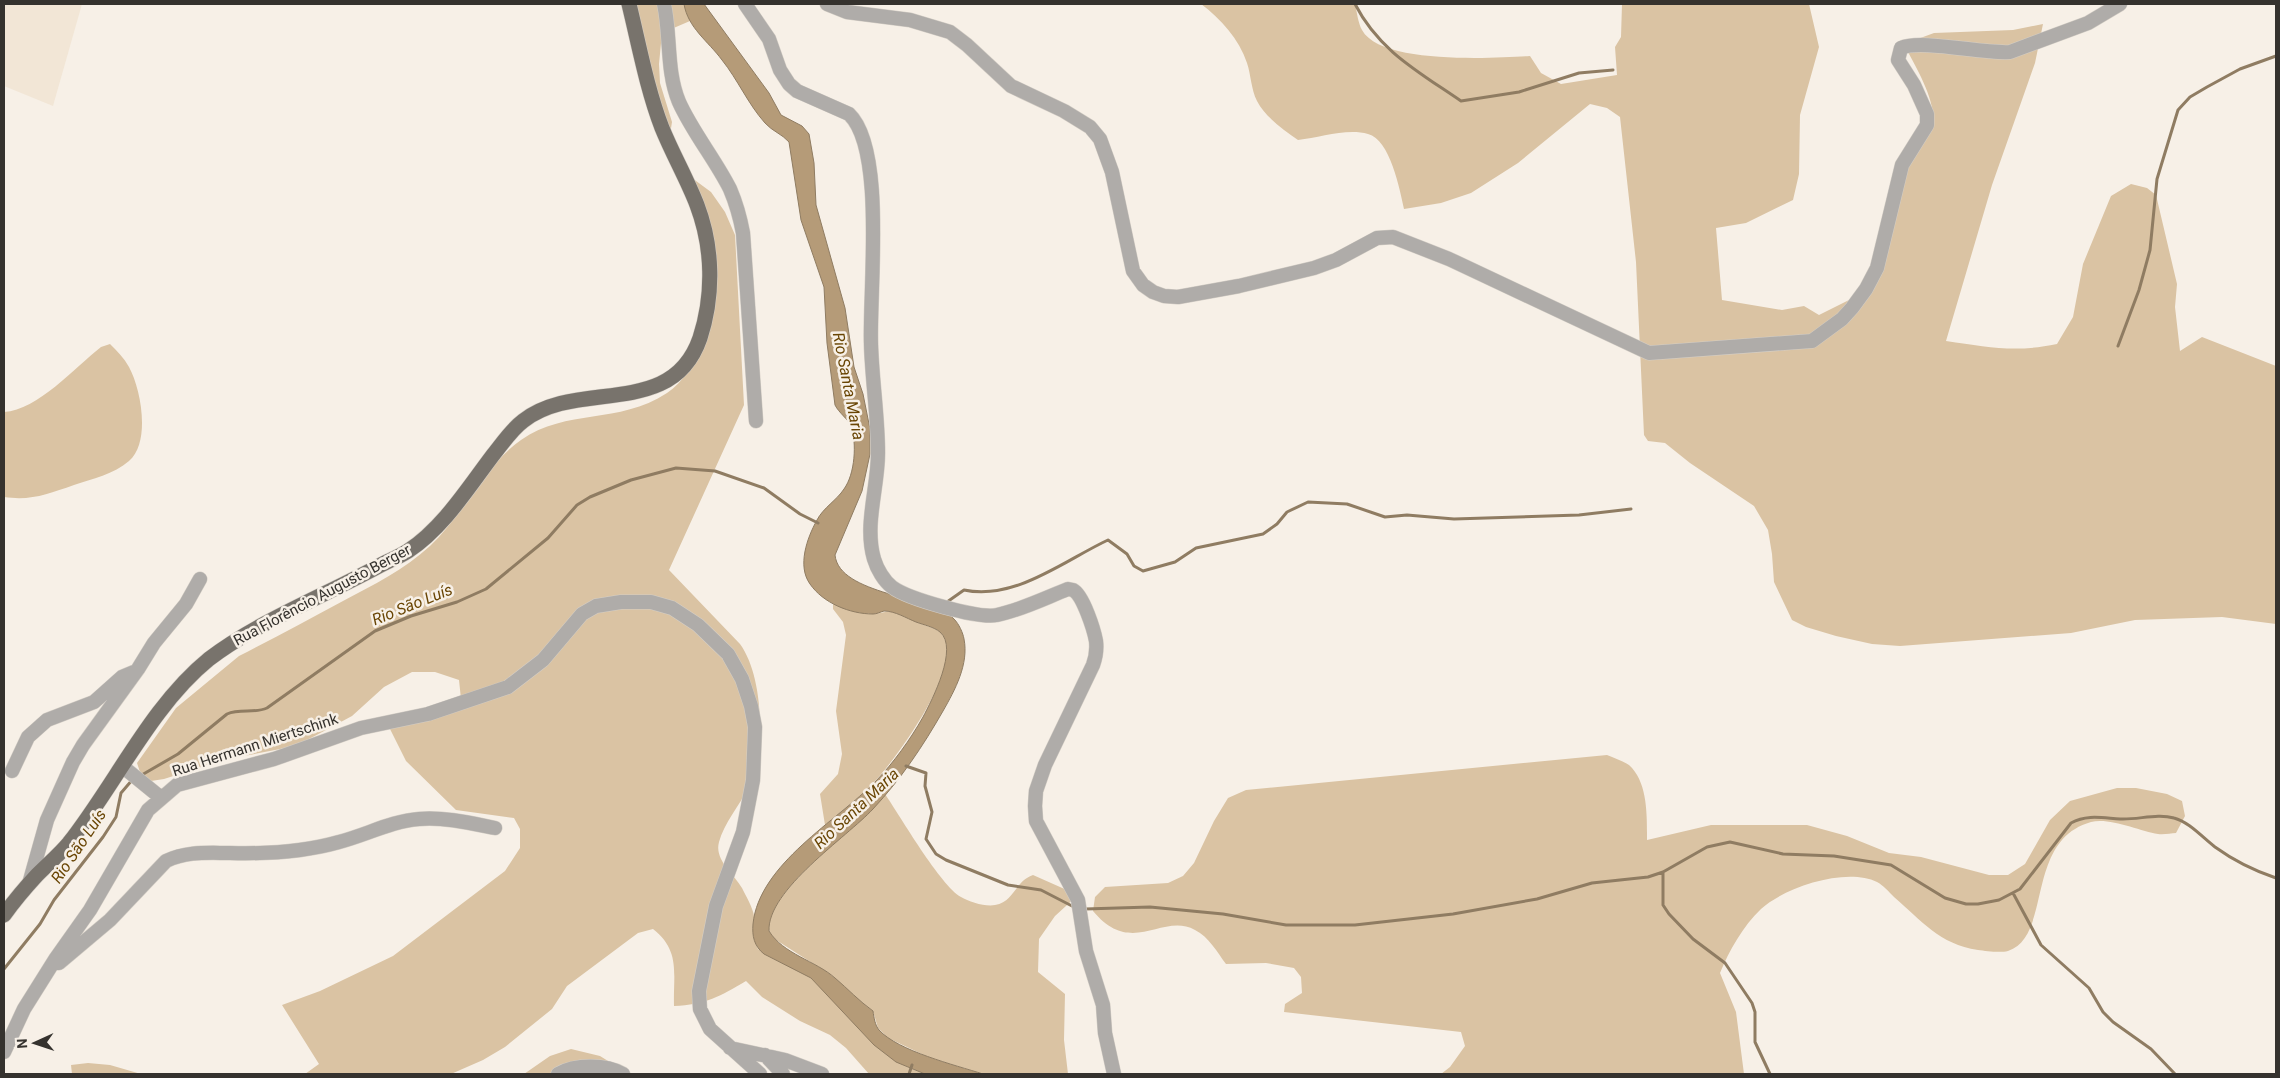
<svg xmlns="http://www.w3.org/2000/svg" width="2280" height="1078" viewBox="0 0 2280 1078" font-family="Roboto,sans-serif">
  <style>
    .built { fill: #f2e6d6 }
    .green { fill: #dac3a3 }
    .water { fill: #b59b78; stroke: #8f7c62 }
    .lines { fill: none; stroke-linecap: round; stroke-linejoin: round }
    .stream { stroke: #8f7c62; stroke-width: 3 }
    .minor-casing { stroke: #d4cec6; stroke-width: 15 }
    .major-casing { stroke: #d4cec6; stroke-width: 16 }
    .minor { stroke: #afaca9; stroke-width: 14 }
    .major { stroke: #78736c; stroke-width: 15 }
    .labels { text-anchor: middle; stroke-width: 5; stroke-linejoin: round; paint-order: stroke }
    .street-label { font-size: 15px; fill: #35322e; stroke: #f7f0e7 }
    .water-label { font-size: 16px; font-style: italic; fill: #694504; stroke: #f7f0e7 }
  </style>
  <rect width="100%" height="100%" fill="#f7f0e7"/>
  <path class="built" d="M4,4H82L53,106L4,86Z"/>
  <path class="green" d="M631,4H684L690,21L662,33L659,64L660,83L672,122L669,141L674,156L692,178L711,192L725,212L735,235L744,405L669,570L740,644C764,677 766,752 748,788C740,805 724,823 719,842C714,860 734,874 742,888C746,896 753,908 754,916C756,928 752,937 758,949C774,961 797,966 812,979C855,1015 866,1053 925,1074H869L846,1048L830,1035L800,1021L762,997L746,981C721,996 705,1005 674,1006C673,974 681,951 653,929L638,933L567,986L552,1009L505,1047L483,1060L451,1074H305L319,1064L282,1005L320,991L393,956L505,871L520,848V829L514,818L456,810L406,761L388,725C413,718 442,720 461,699L459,680L435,672H412L384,687L352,716L296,746L223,760L164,779L151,781L140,772L137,763L176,708L239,656C274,638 308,620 343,601C373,585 404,570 430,546C464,514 483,467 521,440C567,408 618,425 667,393C713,362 721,273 705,224C696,194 675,169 664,140C646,97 639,49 631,4Z
    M1201,4H1355C1357,12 1358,23 1362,30C1381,65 1495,58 1530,56L1541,73L1561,84L1617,75L1615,47L1621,37L1622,4H1809L1819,47L1800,115L1799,174L1793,200L1746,223L1716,228L1722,300L1782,310L1804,306L1819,315L1861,294L1912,145L1934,123C1933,94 1917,70 1904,44L1934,33L2013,30L2043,24L2035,63L1992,185L1946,341C1988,347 2015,353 2057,344L2073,317L2083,264L2111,196L2131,184L2147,188L2156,195L2177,284L2175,307L2180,351L2202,337L2276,366V624L2222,617L2135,620L2071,633L1900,646L1872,644L1836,636L1806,627L1792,620L1774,582L1772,554L1768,530L1754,506L1690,463L1665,443L1648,441L1644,435L1636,262L1620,117L1607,108L1590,104L1518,163L1471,193L1441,203L1404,209C1400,190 1390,139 1368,134C1346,128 1320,138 1298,140C1284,130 1265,117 1257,101C1251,89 1251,75 1247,63C1239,39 1221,19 1201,4Z
    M110,344C117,351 124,358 129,367C141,389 151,442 129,461C114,474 92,479 74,485C48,494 31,501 4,497V412C38,410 74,368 101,347Z
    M833,604C845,608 860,614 873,614C880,614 885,611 892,612C903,615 914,621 924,625C929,627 937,629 941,633C969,660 896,758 877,779C862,796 842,810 825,825L820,794L838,774L842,754L836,711L846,635L843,622L833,609Z
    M1607,755C1614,758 1623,761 1629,765C1648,782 1647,816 1647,840L1711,825H1807L1847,836L1889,853L1921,857L1989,875H2008L2025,864L2050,820L2070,801L2117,788H2136L2167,794L2182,801L2185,816L2176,833C2171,833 2164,835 2158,834C2140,831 2109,817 2091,822C2024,841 2053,936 2008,951C2000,953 1986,951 1978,950C1939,944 1922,921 1894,897C1889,892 1883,885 1877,882C1846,867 1785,887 1761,909C1743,926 1729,951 1720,973L1736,1012L1744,1074H1441L1450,1067L1465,1046L1461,1032L1284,1012L1285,1004L1302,993L1301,977L1294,968L1266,963L1226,964C1217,952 1209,937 1195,930C1162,912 1132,958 1093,911L1095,897L1105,887L1168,883L1183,876L1194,863L1214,821L1228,798L1246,790Z
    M885,794C900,816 941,886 961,897C969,902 986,907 995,905C1015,901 1014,882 1033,875L1078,895L1055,916L1039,939L1038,972L1065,994L1064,1040L1068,1074H983L928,1057L888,1038L878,1028L873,1011L857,1000L834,977L773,938C770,933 768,930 769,924C773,887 860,825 885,794Z
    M571,1049L600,1056L629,1074H524L550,1056Z
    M88,1063L110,1065L141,1074H72L71,1065Z"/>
  <path class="water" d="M684,4H704L769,93L781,115L802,126L809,134L814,163L816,205L845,308L854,367L863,394L870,429V454L862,491L835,555C839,595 931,596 954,619C959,624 963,633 964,639C969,664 955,690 943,711C923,746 901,779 873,809C847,837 767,890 769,931C783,954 816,961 835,978C848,989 859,1001 873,1011C874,1018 875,1025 879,1030C898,1051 955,1065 983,1074H925L896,1062L874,1045L811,978L764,954C754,946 752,936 753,924C759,864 837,821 876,781C894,762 910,740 923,717C932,700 959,648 940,632C934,627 924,625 916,622C906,618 895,611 884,611C880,612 877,614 873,614C850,614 823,603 810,584C797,566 807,538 817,520C823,508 837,500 844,489C855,474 857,443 851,426C848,419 839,413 835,405L827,343L824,287L801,220L789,142C782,134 772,131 765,123C748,104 738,80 722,60C708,41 688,28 684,4Z"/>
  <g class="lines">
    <path class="stream" d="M1355,4C1379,51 1419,72 1461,101L1519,92L1579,73L1613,70
      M2118,346L2139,290L2150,250L2157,179L2178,110L2190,97L2207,87L2240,69L2276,56
      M947,602L964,590C1015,601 1065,560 1108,540L1127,554L1134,566L1143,571L1175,562L1196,548L1263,534L1277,524L1287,512L1308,502L1347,504L1385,517L1407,515L1454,519L1579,515L1631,509
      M906,766L926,773L925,786L932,812L926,839L936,854L946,860L1008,885L1041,890L1072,906
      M140,776L178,754L227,714C240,708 254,714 267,708L375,631L411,616L457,602L486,589L548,538L577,505L590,497L631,480L676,468L715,471L764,488L800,514L818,523
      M1663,872V905L1669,914L1693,939L1725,963L1752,1003L1755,1012V1042L1770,1074
      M2013,893L2041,945L2089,988L2103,1012L2113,1022L2151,1049L2175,1074
      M1085,909L1150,907L1223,914L1286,925H1355L1453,914L1537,899L1592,883L1648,877L1663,872L1707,847L1730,842L1783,854L1834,856L1891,865L1945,898L1966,904H1978L1999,900L2020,889L2071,823C2087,814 2103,818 2120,819C2138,820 2157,813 2174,818C2189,822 2202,837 2215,847C2233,860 2255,871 2276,878
      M4,969L40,924L54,900L103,837L116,817L121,793L133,779
      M909,1074L912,1065"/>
    <defs>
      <path id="minor" d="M664,4C671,36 666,71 679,102C693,133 715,159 730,189C736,203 740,217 743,233L756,421
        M745,4L769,39L780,70L789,84L797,91L849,114C886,149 869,292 871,344C872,380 878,417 878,453C878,488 864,525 874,559C877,569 884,581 892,587C908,599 979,619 997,615C1021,610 1045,598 1068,589L1073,590C1083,595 1094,630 1096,641C1097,650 1096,657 1093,665L1045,765L1036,791L1035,806L1036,821L1078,900L1086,951L1103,1005L1105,1033L1114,1074
        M827,4L847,12L910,20L950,32L967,45L1011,86L1064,111L1090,127L1100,139L1112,172L1133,271L1143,285L1153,292L1164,296L1178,297L1239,286L1314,268L1336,260L1377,238L1393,237L1449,259L1649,353L1812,341L1842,319L1852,308L1866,289L1877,268L1902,165L1927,125V114L1914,85L1898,60L1901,48C1921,39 1983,54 2010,52L2088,23L2120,4
        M122,766L160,797
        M12,771L28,737L47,720L94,702L122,677L134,672
        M29,884L47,820L73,762L83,745L138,669L154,643L186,604L200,579
        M59,963L110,920L166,861C187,851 207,853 230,853C265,854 304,852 339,842C366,835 392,821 419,819C445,817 470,823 495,828
        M730,1048L785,1060L822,1074
        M4,1052L24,1009L56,958L90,910L148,810L177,785L274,759L361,728L428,714L508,687L543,660L582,614L596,606L621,602H651L672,608L698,625L728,654L742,679L751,706L755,727L753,780L743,832L716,906L699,991L700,1009L710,1029L760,1074
        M765,1055L783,1074
        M558,1074C575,1064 606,1064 623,1074"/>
      <path id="major" d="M4,915C14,901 25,888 37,875C47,865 59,855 69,843C115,785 151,706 209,659C259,621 324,596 379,566C388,561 399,557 408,551C443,528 468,488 493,455C502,444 511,430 523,421C578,378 672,420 700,338C714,295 713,247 697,205C687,179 673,155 662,128C647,89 639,45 629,4"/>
    </defs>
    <use href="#minor" class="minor-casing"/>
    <use href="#major" class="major-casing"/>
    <use href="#minor" class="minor"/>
    <use href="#major" class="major"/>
  </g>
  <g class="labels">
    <g class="street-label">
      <text transform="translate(322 595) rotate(-28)" y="5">Rua Florêncio Augusto Berger</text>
      <text transform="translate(255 745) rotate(-18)" y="5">Rua Hermann Miertschink</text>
    </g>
    <g class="water-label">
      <text transform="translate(849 386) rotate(79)" y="6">Rio Santa Maria</text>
      <text transform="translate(412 604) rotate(-22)" y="6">Rio São Luís</text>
      <text transform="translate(856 808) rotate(-43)" y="6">Rio Santa Maria</text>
      <text transform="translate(78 846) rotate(-56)" y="6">Rio São Luís</text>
    </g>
  </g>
  <rect width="2280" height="1078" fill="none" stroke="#35322e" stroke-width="10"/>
  <g transform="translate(35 1043) rotate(267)" stroke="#f7f0e7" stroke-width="4" paint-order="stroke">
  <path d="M0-4L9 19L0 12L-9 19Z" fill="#35322e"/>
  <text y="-8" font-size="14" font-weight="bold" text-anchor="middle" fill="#35322e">N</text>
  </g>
</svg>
